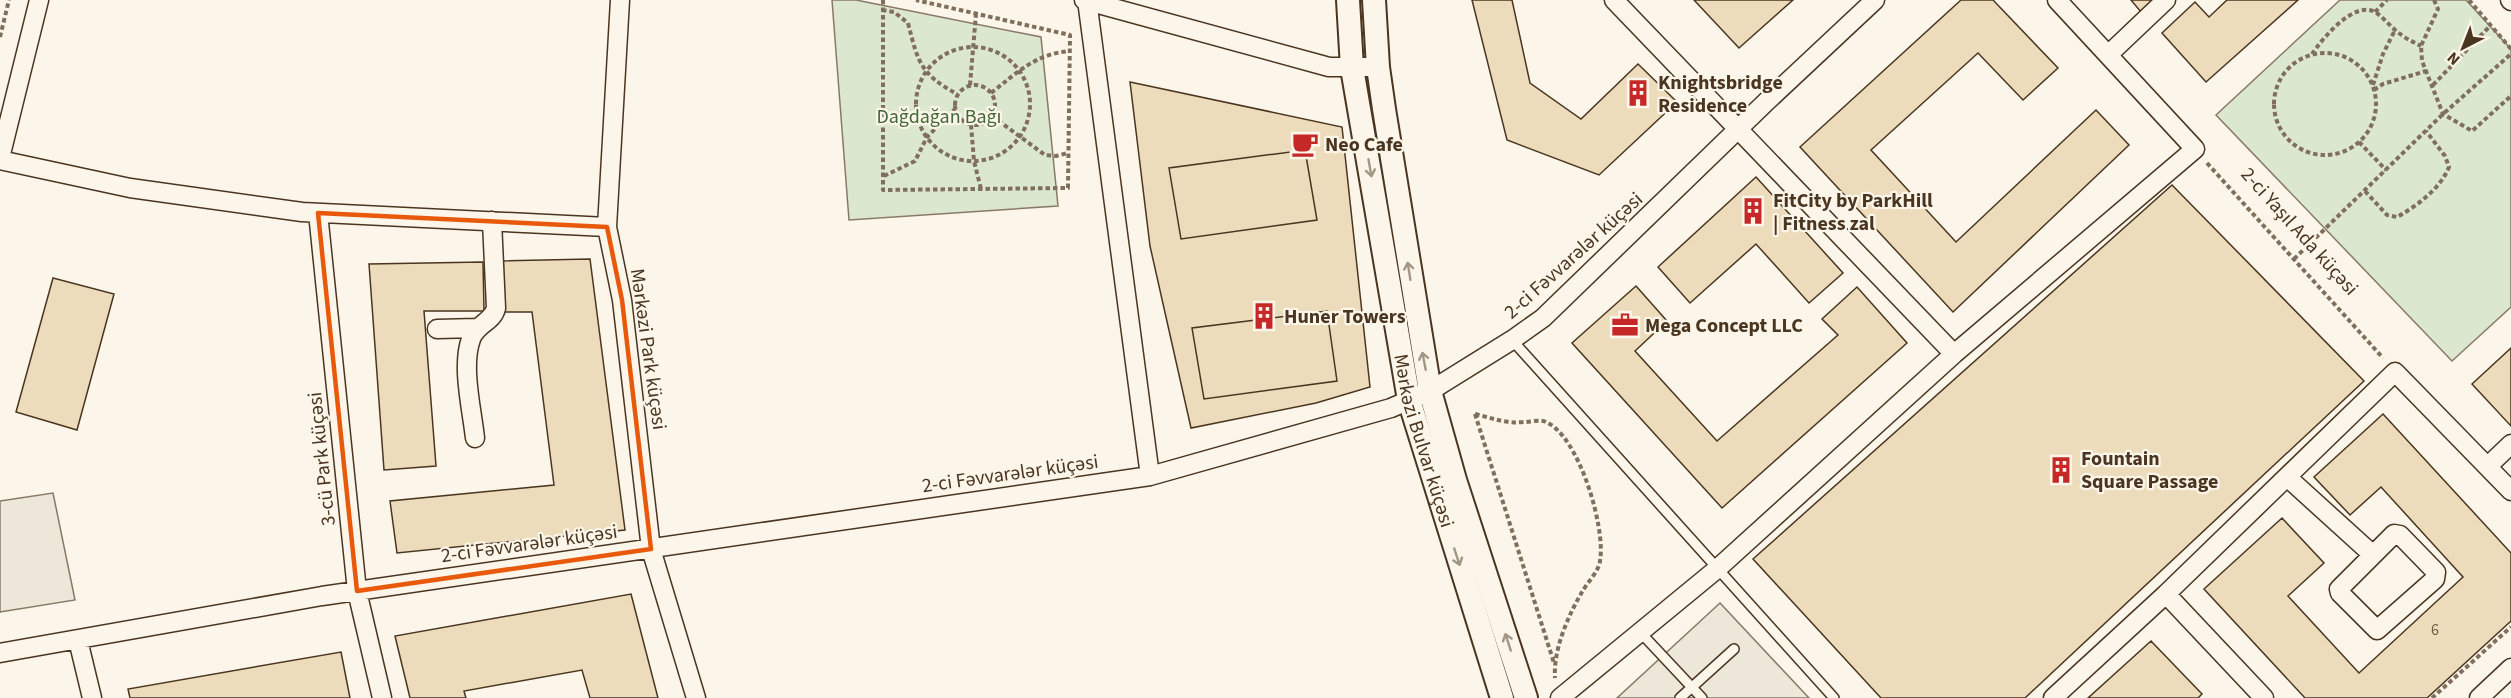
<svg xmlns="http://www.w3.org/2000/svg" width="2511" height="698" viewBox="0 0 2511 698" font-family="'Source Sans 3',sans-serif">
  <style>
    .green { fill: #dce7d0; stroke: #887966; stroke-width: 1.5 }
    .parking { fill: #ede7d9; stroke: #887966; stroke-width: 1.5 }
    .building { fill: #ecdcbc; stroke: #4a3520; stroke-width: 1.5 }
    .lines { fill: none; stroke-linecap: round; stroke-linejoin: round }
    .service-casing { stroke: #4a3520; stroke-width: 12 }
    .minor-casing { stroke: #4a3520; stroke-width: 21 }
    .tertiary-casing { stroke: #4a3520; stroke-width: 26 }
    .path { stroke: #7f6f5c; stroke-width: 4; stroke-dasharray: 4.5 3; stroke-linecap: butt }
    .service { stroke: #fbf6e9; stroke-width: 9 }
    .minor { stroke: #fbf6e9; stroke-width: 18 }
    .tertiary { stroke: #fbf6e9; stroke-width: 22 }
    .oneway { stroke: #a29684 }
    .marked { fill: none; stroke: #e8590c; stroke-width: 4.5; stroke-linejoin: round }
    .labels { text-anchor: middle; stroke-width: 4.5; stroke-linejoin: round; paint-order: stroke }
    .number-label { font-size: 16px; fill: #725f47 }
    .poi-label { font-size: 20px; font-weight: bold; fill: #4a3520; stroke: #fbf6e9; text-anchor: start }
    .park-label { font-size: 20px; fill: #436837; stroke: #fbf6e9 }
    .street-label { font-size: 20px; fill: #4a3520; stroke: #fbf6e9 }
  </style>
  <rect width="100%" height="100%" fill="#fbf6e9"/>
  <path class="green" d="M832,0H856L1041,37L1058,206L849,220Z
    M2340,0H2466L2511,49V307L2452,361L2216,115Z"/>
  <path class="parking" d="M53,493L75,600L0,612V501Z
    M1720,603L1809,698H1617Z"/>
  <path class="building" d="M1472,0H1512L1530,83L1581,119L1638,64L1677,102L1599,175L1507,140Z
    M1694,0H1793L1739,48Z
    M1961,0H1993L2058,68L2023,100L1978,53L1871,150L1956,242L2096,110L2129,145L1953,312L1800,147Z
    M2131,0H2155L2141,12Z
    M2227,0H2298L2206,82L2162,33L2195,2L2209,17Z
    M1130,82L1342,127L1370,387L1316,403L1191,428L1150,246Z
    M1305,150L1317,220L1181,239L1169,168Z
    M1756,177L1843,273L1809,303L1756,244L1690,303L1658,267Z
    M2172,185L2364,381L2025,698H1881L1753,559Z
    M590,259L625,530L397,553L390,501L554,485L532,312H504L502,261Z
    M483,262L484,311H424L436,466L384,470L369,264Z
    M53,278L114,294L77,430L16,412Z
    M1636,286L1667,321L1635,351L1717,441L1838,335L1822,319L1857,287L1907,343L1722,508L1572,343Z
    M1327,311L1337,381L1204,399L1192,328Z
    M2511,348V426L2472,384Z
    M2383,414L2511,553V621L2427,698H2305L2204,589L2282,518L2324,563L2288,596L2359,673L2463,577L2381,487L2350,515L2314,477Z
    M631,594L658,698H590L582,670L464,691L466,698H410L395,636Z
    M2151,641L2202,694L2198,698H2088Z
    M341,652L350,698H130L128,689Z"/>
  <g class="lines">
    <defs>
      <path id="service" d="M1512,340L1834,698
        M1641,633L1702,698
        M1680,698L1734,649"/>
      <path id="minor" d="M620,0L607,227L622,300L651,549L696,698
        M1084,0L1329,67H1378
        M1087,0L1150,476
        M1614,0L1954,354
        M2510,0L2511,1
        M2108,55L2166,0
        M0,158L39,0
        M0,160L130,188L302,212L607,227
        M318,213L357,591L382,698
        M437,329L477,328
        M475,438C472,410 461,366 471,339C476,324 493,322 496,308L492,221
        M2488,466L2511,444
        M2287,477L2373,555
        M2394,534L2400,535L2436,572L2435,579L2377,630L2340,593L2339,589Z
        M2166,594L2264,698
        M78,640L92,698
        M0,653L322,596L1150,476L1391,408L1430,391L1512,340L1543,318L1766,102L1875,0
        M1560,698L1717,569L1954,354L2195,149L2057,0
        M2053,698L2166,594L2395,372L2511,491
        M2479,698L2511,668"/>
      <g id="tertiary">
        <path id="s1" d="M1348,0L1352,68L1409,400L1502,698"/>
        <path d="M1374,0L1378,67L1384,109L1430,391L1455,480L1526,698"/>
      </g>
    </defs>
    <use href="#service" class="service-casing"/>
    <use href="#minor" class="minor-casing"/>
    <use href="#tertiary" class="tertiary-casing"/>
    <path class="path" d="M883,0V190L1068,188L1070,35L916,0
      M2434,0L2438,9L2421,46L2422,61L2443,114L2472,131L2511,96
      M2469,0L2511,49
      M882,10L894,12L908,23C918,62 920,74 957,94
      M2375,12L2387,0
      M0,37L9,0
      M916 104a57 57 0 1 1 114 0a57 57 0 1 1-114 0Z
      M2274 104a51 51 0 1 1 102 0a51 51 0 1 1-102 0Z
      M2312,54C2322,39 2354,0 2375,12C2382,16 2387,23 2393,28C2401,36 2411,41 2421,46
      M955 105a20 20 0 1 1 40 0a20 20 0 1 1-40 0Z
      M970,85L976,14
      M2373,85L2383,54L2395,30
      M2433,85L2490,26
      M2374,90L2383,84L2426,71
      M991,93C1018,72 1035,54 1070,51
      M992,116L1045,155L1056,156L1068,153
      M971,125L974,161L981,189
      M2359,142L2386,170
      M2207,163L2383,358
      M884,176L915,161L927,137L955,109
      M2365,191L2387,215L2397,217C2417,206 2441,188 2449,167L2445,156L2426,131
      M2294,259L2443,114L2511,54
      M1475,414C1492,418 1506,424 1524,422C1531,422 1540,419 1546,422C1579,436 1606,528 1600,561C1599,571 1587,583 1582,592C1568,616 1553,650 1555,678
      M1475,414L1554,663
      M2432,698L2511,627"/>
    <use href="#service" class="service"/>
    <use href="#minor" class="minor"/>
    <use href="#tertiary" class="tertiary"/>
  </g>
  <defs><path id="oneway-shaft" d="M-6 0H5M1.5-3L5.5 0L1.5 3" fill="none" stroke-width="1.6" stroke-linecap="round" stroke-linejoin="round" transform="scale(1.5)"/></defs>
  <g class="oneway">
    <use href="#oneway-shaft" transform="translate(1370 168) rotate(80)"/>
    <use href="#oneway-shaft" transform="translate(1409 271) rotate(-99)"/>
    <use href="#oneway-shaft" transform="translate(1424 361) rotate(-101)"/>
    <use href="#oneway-shaft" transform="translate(1457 557) rotate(72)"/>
    <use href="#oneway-shaft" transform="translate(1508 642) rotate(-108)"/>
  </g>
  <path class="marked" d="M318,213L607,227L622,300L651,549L357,591Z"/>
  <defs>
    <symbol id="building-bare" viewBox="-9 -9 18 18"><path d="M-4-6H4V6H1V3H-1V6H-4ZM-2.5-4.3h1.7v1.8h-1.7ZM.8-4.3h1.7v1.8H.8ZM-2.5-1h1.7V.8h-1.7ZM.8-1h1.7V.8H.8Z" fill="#c62828" stroke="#fbf6e9" stroke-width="2.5" paint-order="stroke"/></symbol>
    <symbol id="cafe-bare" viewBox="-9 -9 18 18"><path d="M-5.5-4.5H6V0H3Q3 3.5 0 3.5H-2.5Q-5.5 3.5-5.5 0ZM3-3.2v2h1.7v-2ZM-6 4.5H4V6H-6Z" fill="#c62828" stroke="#fbf6e9" stroke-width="2.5" paint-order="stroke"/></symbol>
    <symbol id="office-bare" viewBox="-9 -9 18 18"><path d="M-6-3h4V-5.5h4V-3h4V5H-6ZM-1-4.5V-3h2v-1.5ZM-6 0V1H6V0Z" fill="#c62828" stroke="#fbf6e9" stroke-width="2.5" paint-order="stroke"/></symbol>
  </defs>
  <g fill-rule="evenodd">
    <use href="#building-bare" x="1619" y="74" width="38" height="38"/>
    <use href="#cafe-bare" x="1286" y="125" width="38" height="38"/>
    <use href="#building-bare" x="1734" y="192" width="38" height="38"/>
    <use href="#building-bare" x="1245" y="297" width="38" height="38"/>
    <use href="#office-bare" x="1606" y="306" width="38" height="38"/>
    <use href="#building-bare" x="2042" y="451" width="38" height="38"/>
  </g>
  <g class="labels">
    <g class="number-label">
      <text x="2435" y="635">6</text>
    </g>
    <g class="poi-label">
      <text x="1658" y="89">Knightsbridge<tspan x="1658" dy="23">Residence</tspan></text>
      <text x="1325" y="151">Neo Cafe</text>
      <text x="1773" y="207">FitCity by ParkHill<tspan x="1773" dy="23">| Fitness zal</tspan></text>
      <text x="1284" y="323">Huner Towers</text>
      <text x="1645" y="332">Mega Concept LLC</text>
      <text x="2081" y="465">Fountain<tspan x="2081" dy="23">Square Passage</tspan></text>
    </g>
    <g class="park-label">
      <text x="939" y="123">Dağdağan Bağı</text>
    </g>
    <g class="street-label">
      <text transform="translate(2300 231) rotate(48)" y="7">2-ci Yaşıl Ada küçəsi</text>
      <text transform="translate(1573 255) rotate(-42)" y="7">2-ci Fəvvarələr küçəsi</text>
      <text transform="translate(649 349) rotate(82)" y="7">Mərkəzi Park küçəsi</text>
      <text dy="7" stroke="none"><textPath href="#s1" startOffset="448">Mərkəzi Bulvar küçəsi</textPath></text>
      <text transform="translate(321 459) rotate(-96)" y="7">3-cü Park küçəsi</text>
      <text transform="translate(1010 473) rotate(-8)" y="7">2-ci Fəvvarələr küçəsi</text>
      <text transform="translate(529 543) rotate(-8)" y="7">2-ci Fəvvarələr küçəsi</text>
    </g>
  </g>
  <g transform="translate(2463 48) rotate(222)" stroke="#fbf6e9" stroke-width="4.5" paint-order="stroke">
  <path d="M0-4.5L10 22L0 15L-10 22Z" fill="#4a3520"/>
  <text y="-9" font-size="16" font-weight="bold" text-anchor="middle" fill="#4a3520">N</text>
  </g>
</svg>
